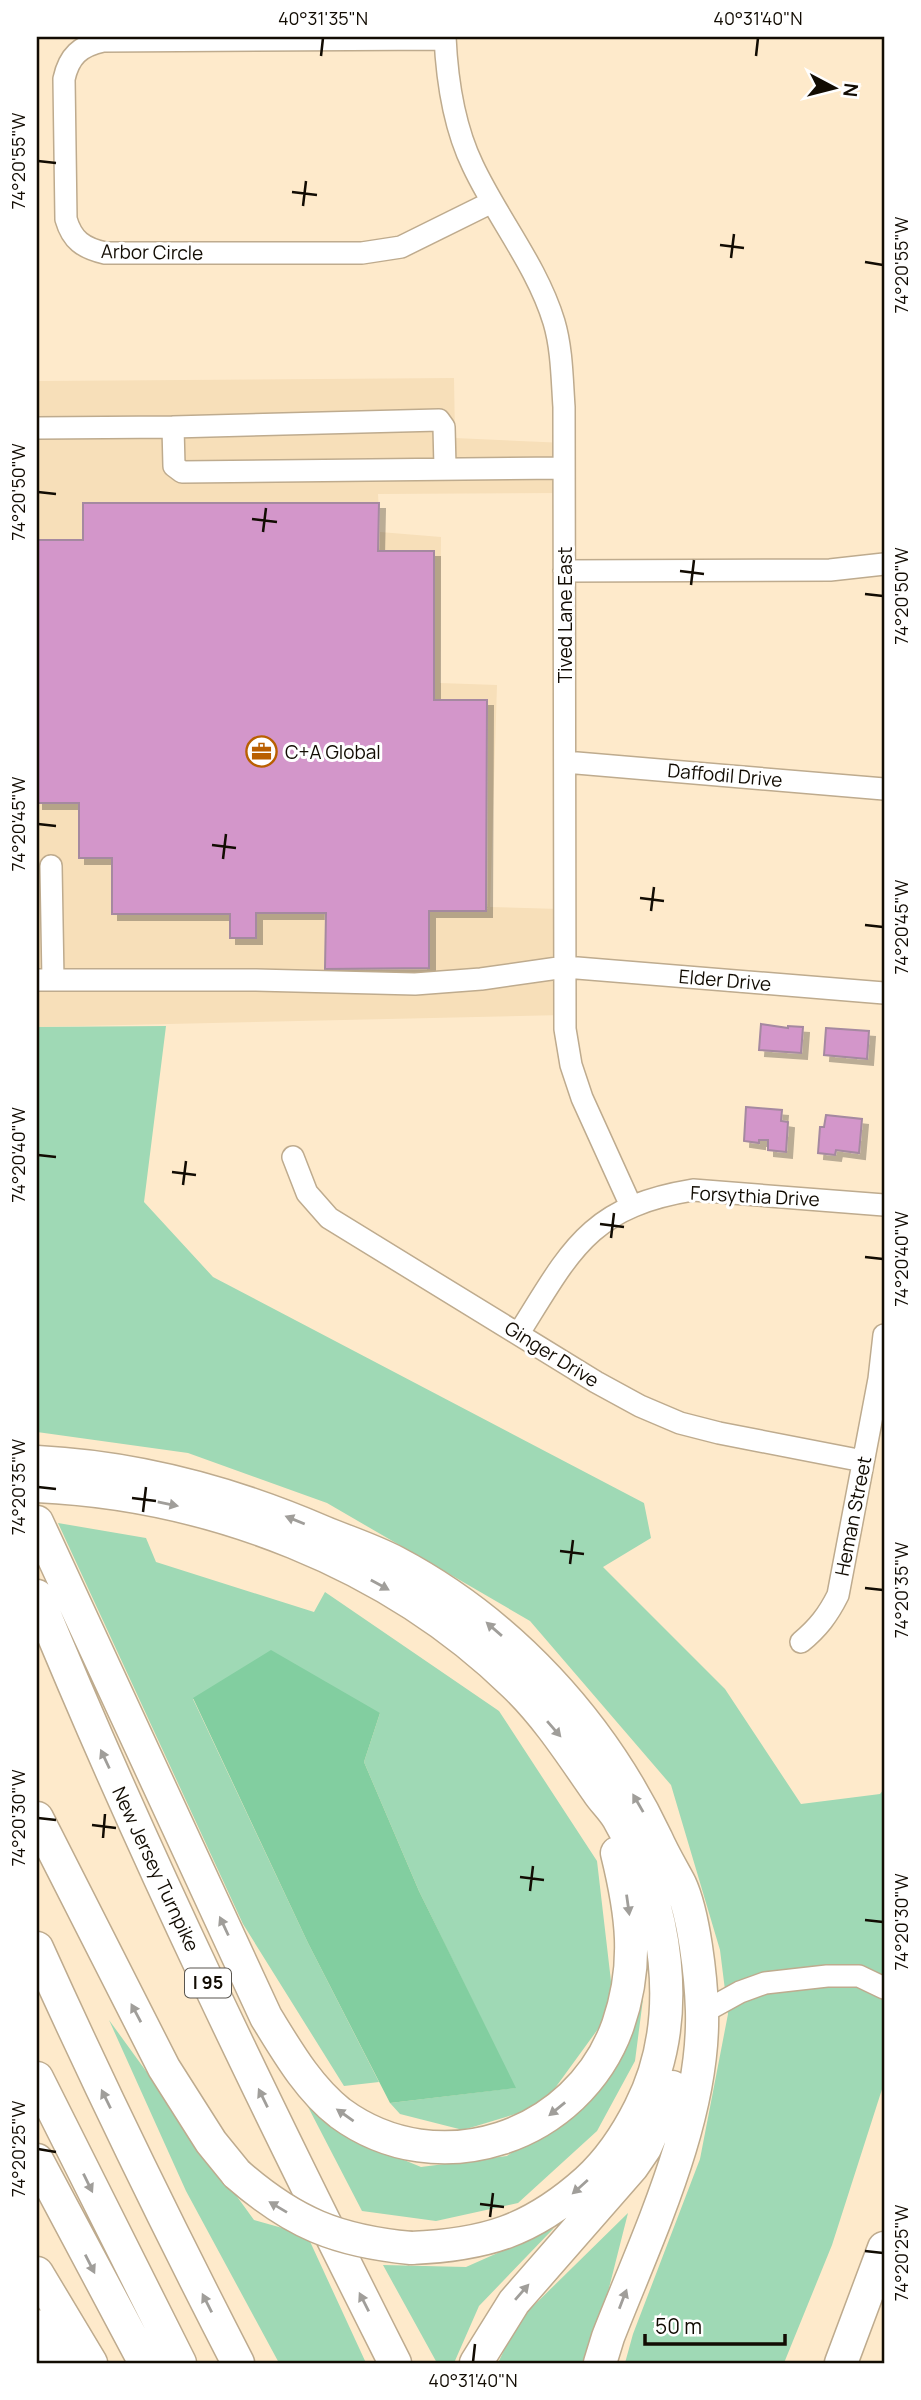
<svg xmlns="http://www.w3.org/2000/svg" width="921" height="2400" viewBox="0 0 921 2400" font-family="Manrope,sans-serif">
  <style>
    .built { fill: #f7dfb9 }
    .green { fill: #9fd9b5 }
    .forest { fill: #82cea0 }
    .building { fill: #d396ca; stroke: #a589a0; stroke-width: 2; filter: url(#shadow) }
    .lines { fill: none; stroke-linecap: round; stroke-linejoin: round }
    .minor-casing { stroke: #beab8e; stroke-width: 24 }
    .highway-casing { stroke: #beab8e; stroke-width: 35 }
    .minor { stroke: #fff; stroke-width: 21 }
    .highway { stroke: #fff; stroke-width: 32 }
    .highway-bridge-casing { stroke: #beab8e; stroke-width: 35; stroke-linecap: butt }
    .highway-bridge { stroke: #fff; stroke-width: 32 }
    .oneway { fill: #a09e9a }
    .ticks { fill: none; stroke: #120c03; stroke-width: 2.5 }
    .labels { text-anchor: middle; stroke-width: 6; stroke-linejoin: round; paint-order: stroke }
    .shield { fill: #fff; stroke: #59554f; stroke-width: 2 }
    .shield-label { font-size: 18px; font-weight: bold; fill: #120c03 }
    .street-label { font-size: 19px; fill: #120c03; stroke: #fff }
    .poi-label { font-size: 19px; fill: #120c03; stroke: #fff; text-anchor: start }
    .neatline { fill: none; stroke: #120c03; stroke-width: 2.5 }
    .ticks-label { font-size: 18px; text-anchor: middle; fill: #120c03 }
  </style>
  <defs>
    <filter id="shadow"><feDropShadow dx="6" dy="6" stdDeviation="0" flood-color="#0004"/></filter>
  </defs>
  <rect width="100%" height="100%" fill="#feeacb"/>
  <path class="built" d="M454,378L455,438L566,443L565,493L378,494L380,532L441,537L440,683L497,685L490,907L560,909L564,1015L37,1027V381Z"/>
  <path class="green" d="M166,1026L144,1202L213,1277L644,1503L651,1538L603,1567L725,1689L801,1804L880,1794L884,1789V2083L832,2245L784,2363H625L633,2334L700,2159L728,2014L720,1950L671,1785L530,1621L327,1503L188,1453L37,1432V1027Z
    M58,1523L146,1538L156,1562L314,1612L325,1592L499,1711L597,1861L614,2007L542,2106L463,2130L400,2114L390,2103L515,2088L419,1891L364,1762L380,1713L193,1699L308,1943L379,2082L344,2086L243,1924Z
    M643,1999L635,2061L597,2131L518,2203L436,2221L362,2211L305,2101L348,2137L421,2167L507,2156L586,2100Z
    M109,2020L254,2220L307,2235L366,2363H279L186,2191Z
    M628,2213L590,2363H498L518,2321Z
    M554,2228L479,2306L454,2363H437L383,2265L466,2267Z"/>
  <path class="forest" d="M271,1650L380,1713L364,1762L419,1891L516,2088L390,2103L308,1943L193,1698Z"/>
  <path class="building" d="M83,503H379L378,551H434V700H487L486,911H429V968L325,969L326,913H256V938H230V914H112V858H79V803H37V540H83Z
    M761,1024L788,1028V1026L803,1027L801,1053L759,1050Z
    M826,1028L869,1031L867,1059L824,1055Z
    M746,1107L782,1110L781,1121L788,1122L786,1152L768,1150V1140H759V1143L744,1141Z
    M826,1115L862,1119L859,1153L836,1150L835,1155L818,1153L820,1127H824Z"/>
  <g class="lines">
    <defs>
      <path id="minor" d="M445,37C447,80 454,127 473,166C498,219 537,266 554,322C562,349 562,379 564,407L565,1029L571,1065L582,1098L631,1206
        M445,39L103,41C80,46 69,56 64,79L66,219C72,240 83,248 105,253H362L401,247L492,202
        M173,427L439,420L444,427L445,467
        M37,428L173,427L174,466L182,472L564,468
        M564,571L830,570L884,564
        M565,762L884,789
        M51,866L53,980
        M37,980H256L415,984L481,979L565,967L884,993
        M293,1157L307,1193L329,1218L596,1382L640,1406L680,1423L719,1433L863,1461
        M519,1333C571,1250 589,1207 693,1190L884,1205
        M801,1642C818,1628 828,1615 838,1595L879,1379L884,1335
        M702,2013L740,1992L765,1983L827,1976H859L884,1988"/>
      <path id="highway" d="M37,1462C135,1467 233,1493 323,1532C347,1542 372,1550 395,1562C509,1622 601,1722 656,1838C663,1854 672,1869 680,1884C694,1914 701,1977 702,2011C705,2119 647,2237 608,2337L600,2363
        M37,1486C211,1494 389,1562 515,1685C548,1717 572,1755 598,1792C604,1801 612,1808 618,1818C667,1903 686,2018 640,2108C626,2136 610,2160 587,2181C531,2231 485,2245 411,2248
        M37,1522L266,2017C287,2051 308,2088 340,2113C438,2185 578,2138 618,2025C639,1964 632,1914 617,1853
        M37,1596C144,1857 268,2111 395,2363
        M37,1818L164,2068L211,2142L237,2174
        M37,1948C100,2088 168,2227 238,2363
        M37,2078L180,2363
        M37,2160L145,2363
        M37,2273L91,2363
        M37,2326L59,2363
        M476,2363L514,2302L632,2167L645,2148L672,2087
        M841,2363L884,2248"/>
    </defs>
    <use href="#minor" class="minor-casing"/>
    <use href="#highway" class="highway-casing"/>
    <use href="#minor" class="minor"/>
    <use href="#highway" class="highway"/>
    <defs>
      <path id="highway-bridge" d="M237,2174C293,2223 337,2241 411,2248"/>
    </defs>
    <use href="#highway-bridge" class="highway-bridge-casing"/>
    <use href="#highway-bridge" class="highway-bridge"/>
  </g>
  <defs><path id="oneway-solid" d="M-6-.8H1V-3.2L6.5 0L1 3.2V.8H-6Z" transform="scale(1.75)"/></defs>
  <g class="oneway">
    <use href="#oneway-solid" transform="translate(168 1504) rotate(11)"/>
    <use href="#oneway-solid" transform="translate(295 1520) rotate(-158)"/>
    <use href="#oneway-solid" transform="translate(380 1585) rotate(29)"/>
    <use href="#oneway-solid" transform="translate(494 1629) rotate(-139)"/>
    <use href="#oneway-solid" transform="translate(554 1729) rotate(49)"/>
    <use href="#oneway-solid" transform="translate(105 1759) rotate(-115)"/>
    <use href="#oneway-solid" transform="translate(638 1803) rotate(-120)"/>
    <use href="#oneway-solid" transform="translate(628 1905) rotate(82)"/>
    <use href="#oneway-solid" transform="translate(224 1926) rotate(-115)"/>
    <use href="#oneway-solid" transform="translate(136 2013) rotate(-118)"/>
    <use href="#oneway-solid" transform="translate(263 2098) rotate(-116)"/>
    <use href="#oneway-solid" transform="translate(106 2099) rotate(-116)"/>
    <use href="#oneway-solid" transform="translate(557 2109) rotate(141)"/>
    <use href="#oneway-solid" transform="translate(345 2115) rotate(-145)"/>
    <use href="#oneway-solid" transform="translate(88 2183) rotate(64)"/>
    <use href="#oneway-solid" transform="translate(580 2187) rotate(138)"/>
    <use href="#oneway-solid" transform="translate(278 2207) rotate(-149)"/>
    <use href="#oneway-solid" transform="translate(90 2264) rotate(63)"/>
    <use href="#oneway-solid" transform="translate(522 2292) rotate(-49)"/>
    <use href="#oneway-solid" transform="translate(623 2299) rotate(-69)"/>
    <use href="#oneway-solid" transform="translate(364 2302) rotate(-117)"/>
    <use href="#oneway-solid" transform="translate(207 2303) rotate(-117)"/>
  </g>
  <path class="ticks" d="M321,56L323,38M756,56L758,38M38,161L56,163M292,192L317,195M303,206L306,181M720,245L744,248M731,258L734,234M865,262L883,265M38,492L56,494M252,519L277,522M263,532L266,508M680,571L704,574M691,585L694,560M865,594L883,596M38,824L56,826M212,845L236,848M223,859L226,834M640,898L664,901M651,911L654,887M865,925L883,927M38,1155L56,1157M172,1172L196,1175M183,1185L186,1161M600,1224L624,1227M611,1238L614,1213M865,1257L883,1259M38,1487L56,1489M132,1498L156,1501M143,1512L146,1487M560,1551L584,1554M570,1564L573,1540M865,1588L883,1590M38,1818L56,1820M92,1825L116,1828M103,1838L105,1814M520,1877L544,1880M530,1891L533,1866M865,1920L883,1922M38,2149L56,2152M480,2204L504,2207M490,2217L493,2193M865,2251L883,2253M473,2362L475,2344"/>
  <defs>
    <symbol id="office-ring" viewBox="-11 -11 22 22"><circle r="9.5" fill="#fff" stroke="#b95f00" stroke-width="1.5"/><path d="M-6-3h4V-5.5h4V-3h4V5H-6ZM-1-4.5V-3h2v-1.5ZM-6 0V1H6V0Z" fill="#b95f00"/></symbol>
  </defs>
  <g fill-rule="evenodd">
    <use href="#office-ring" x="244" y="734" width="35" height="35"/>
  </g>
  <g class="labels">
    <rect class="shield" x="185" y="1968.5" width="46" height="29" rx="5"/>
    <g class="shield-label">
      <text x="208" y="1989">I 95</text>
    </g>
    <g class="street-label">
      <text transform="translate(152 252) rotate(1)" y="7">Arbor Circle</text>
      <text transform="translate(565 615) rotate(-90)" y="7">Tived Lane East</text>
      <text transform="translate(725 775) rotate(5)" y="7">Daffodil Drive</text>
      <text transform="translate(725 980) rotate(5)" y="7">Elder Drive</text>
      <text transform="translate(755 1196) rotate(3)" y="7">Forsythia Drive</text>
      <text transform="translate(552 1354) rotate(32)" y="7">Ginger Drive</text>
      <text transform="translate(853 1516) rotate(-79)" y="7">Heman Street</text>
      <text transform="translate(156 1869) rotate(65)" y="7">New Jersey Turnpike</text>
    </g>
    <g class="poi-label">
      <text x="285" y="759">C+A Global</text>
    </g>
  </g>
  <rect width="921" height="2400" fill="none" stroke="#ffffff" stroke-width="77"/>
  <g transform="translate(834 88) rotate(97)" stroke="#ffffff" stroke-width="5" paint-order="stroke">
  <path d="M0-5L12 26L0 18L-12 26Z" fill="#120c03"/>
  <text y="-10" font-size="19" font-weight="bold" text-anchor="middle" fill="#120c03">N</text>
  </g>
  <path d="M645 2334v10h140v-10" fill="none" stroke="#120c03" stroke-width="3.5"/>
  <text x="655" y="2334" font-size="21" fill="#120c03" stroke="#ffffff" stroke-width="5" paint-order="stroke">50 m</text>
  <rect x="38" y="38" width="845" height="2324" class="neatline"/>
  <g class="ticks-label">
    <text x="323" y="25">40°31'35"N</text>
    <text x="758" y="25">40°31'40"N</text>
    <text transform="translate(19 161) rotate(-90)" y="6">74°20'55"W</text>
    <text transform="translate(902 265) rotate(-90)" y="6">74°20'55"W</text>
    <text transform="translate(19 492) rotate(-90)" y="6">74°20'50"W</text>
    <text transform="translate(902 596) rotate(-90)" y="6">74°20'50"W</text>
    <text transform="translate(19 824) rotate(-90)" y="6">74°20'45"W</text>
    <text transform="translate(902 927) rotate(-90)" y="6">74°20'45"W</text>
    <text transform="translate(19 1155) rotate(-90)" y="6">74°20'40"W</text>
    <text transform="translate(902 1259) rotate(-90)" y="6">74°20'40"W</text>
    <text transform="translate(19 1487) rotate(-90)" y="6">74°20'35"W</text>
    <text transform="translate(902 1590) rotate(-90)" y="6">74°20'35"W</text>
    <text transform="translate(19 1818) rotate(-90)" y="6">74°20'30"W</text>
    <text transform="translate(902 1922) rotate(-90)" y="6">74°20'30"W</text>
    <text transform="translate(19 2149) rotate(-90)" y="6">74°20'25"W</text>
    <text transform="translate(902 2253) rotate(-90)" y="6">74°20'25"W</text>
    <text x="473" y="2387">40°31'40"N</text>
  </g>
</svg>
